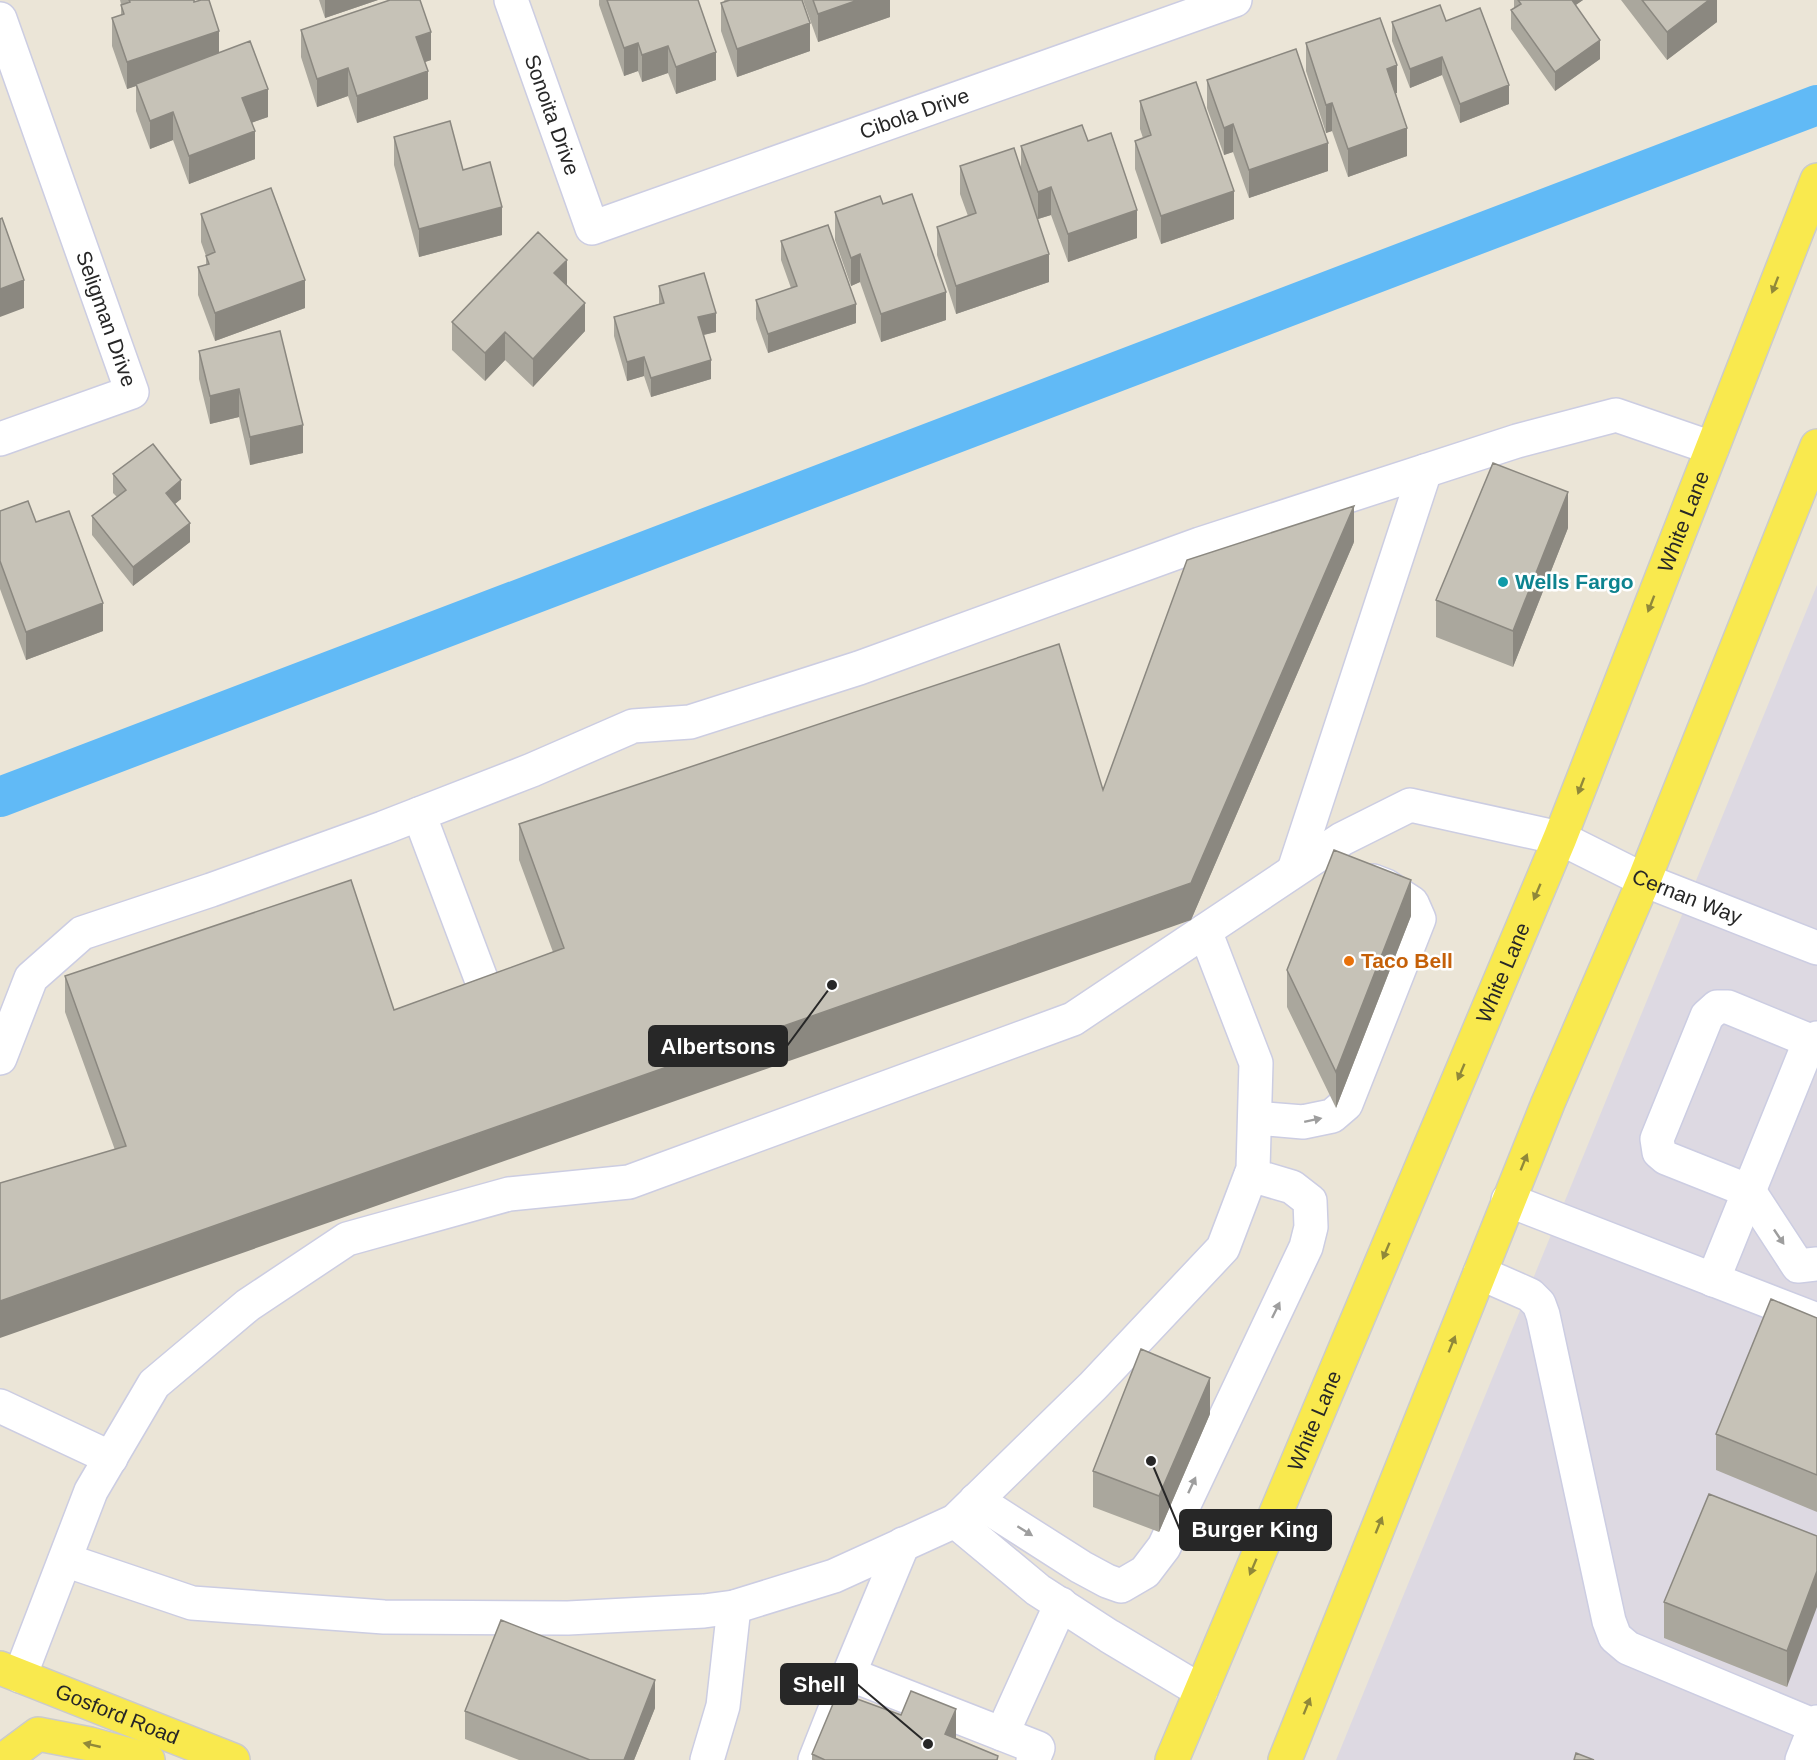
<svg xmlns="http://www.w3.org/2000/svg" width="1817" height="1760" viewBox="0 0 1817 1760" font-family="Helvetica,sans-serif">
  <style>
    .industrial { fill: #ddd9e2 }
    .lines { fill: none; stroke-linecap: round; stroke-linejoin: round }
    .canal { stroke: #61baf6; stroke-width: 40 }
    .minor-casing { stroke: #cccde2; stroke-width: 36 }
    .major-casing { stroke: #cbcbcb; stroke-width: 36 }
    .minor { stroke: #fff; stroke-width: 33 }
    .major { stroke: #f9e94e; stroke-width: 33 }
    .wall { fill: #aaa79d }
    .shaded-wall { fill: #8b8880 }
    .building { fill: #c6c2b7; stroke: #8b8880; stroke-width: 1.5 }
    .oneway { fill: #90883a }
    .oneway2 { fill: #9e9e9e }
    .culture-dot { fill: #0f9aa8; stroke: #fff; stroke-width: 2 }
    .food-dot { fill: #e8710a; stroke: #fff; stroke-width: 2 }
    .labels { text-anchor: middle; stroke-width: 5; stroke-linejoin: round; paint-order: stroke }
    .street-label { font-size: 21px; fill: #272727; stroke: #fff }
    .culture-label { font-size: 21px; font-weight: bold; fill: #0d838f; stroke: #fff; text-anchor: start }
    .food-label { font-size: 21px; font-weight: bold; fill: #c56008; stroke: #fff; text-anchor: start }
    .leader { fill: none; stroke: #272727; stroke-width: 2 }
    .callout-dot { fill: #272727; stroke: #fff; stroke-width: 2 }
    .callout { fill: #272727; stroke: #272727; stroke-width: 2 }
    .callout-label { font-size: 22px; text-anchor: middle; font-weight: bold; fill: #fff }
  </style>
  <rect width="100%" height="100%" fill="#ebe5d7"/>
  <path class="industrial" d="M1817,585V1760H1336Z"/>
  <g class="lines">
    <path class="canal" d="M0,797L1817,105"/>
    <defs>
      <g id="minor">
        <path id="s1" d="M511,0L592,228L1235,0"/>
        <path id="s2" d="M0,19L132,392L0,439"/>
        <path d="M419,814L483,984"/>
        <path d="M1294,870L1425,471"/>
        <path d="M1813,1042L1728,1007H1717L1707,1016L1657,1139L1659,1152L1666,1158L1749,1191L1798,1266L1817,1264"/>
        <path d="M0,1058L31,978L82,933L211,890L383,828L532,770L633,726L690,722L859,668L1200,544L1517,441L1616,415L1712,448"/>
        <path d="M1255,1118L1303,1122L1332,1116L1346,1104L1419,919L1412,903L1386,886L1373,881"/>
        <path d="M1508,1200L1817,1320"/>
        <path d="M1480,1273L1530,1295L1539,1304L1543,1315L1609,1621L1615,1637L1628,1648L1815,1726"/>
        <path d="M1713,1280L1807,1048L1817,1038"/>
        <path d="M0,1406L111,1458"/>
        <path d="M976,1500L1081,1567L1107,1581L1121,1586L1145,1572L1164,1547L1306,1247L1311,1227L1310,1201L1292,1187L1251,1175"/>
        <path d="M955,1521L1038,1590L1109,1636L1201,1691"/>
        <path d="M65,1560L192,1603L384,1617L568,1618L704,1611L734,1607L834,1576L955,1521L1093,1386L1223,1248L1253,1169L1256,1063L1205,931"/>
        <path d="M849,1674L903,1544"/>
        <path id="s3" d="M20,1676L91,1491L154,1384L248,1305L347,1239L509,1194L629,1182L1073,1019L1342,839L1410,805L1560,838L1644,880L1817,948"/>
        <path d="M1002,1734L1061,1604"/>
        <path d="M707,1760L723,1706L734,1607"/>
        <path d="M815,1760L849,1674L1038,1748L1033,1760"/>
        <path d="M1802,1760L1817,1722"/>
      </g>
      <g id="major">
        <path id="s4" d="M0,1668L233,1760"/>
        <path d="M3,1760L38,1734L90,1744L148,1760"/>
        <path id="s5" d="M1172,1760L1560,838L1817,180"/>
        <path d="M1285,1760L1548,1103L1644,880L1817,446"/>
      </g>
    </defs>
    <use href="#minor" class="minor-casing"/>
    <use href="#major" class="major-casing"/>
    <use href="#minor" class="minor"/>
    <use href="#major" class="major"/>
  </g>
  <path class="wall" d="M120,0H194L219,53L268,117L251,123L255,159L189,184L173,140L150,149L136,111V86L127,89L112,46V18L121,15V4Z
    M319,0H378L325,18Z
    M599,0H698L716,80L676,94L668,73L642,82L638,71L624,76L599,5Z
    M724,0H802L810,51L737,77L721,31V3L725,2Z
    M803,0H890V17L818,42Z
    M1514,0H1583L1575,5L1600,59L1555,91L1511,29V10L1514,8Z
    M1621,0H1717V22L1667,60Z
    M1446,21L1509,104L1460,123L1442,75L1410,88L1392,41V22Z
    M301,30L431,60L425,62L428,99L357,123L348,96L317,107L301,57Z
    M1306,43L1397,93H1396L1407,156L1348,177L1332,131L1326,133L1306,71Z
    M1207,80L1328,171L1249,198L1233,152L1224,155L1207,108Z
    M1140,101L1234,219L1161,244L1135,169V141L1143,138L1140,129Z
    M394,137L463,170L502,235L419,257L394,165Z
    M1088,141L1137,238L1068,262L1051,215L1038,219L1049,282L956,314L937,255V227L968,216L960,194V166L1021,171V146Z
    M883,204L946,320L881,342L860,282L851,286L835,240V212Z
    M201,214L305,308L215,341L198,295V267L206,265V256L201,242Z
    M781,241L856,323L768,353L756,319V300L791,288L781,260Z
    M567,285L585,331L533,387L505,360L485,381L452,350V322Z
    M659,286L716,332L704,335L711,379L651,397L644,376L627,381L614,336V317L659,304Z
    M199,351L303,453L250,465L239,417L210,424L199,379Z
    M113,474L181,499L175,504L190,542L133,586L92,535V516L117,497L113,493Z
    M0,511L36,522L103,631L26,660L0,589Z
    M1568,528L1513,667L1436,637V600Z
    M1354,542L1191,920L115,1150L65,1012V976L394,1010L553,952L519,860V824L1103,790Z
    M1411,916L1336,1108L1287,1007V970Z
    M1817,1318V1512L1716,1470V1434Z
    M1210,1414L1159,1532L1093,1507V1471Z
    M1817,1536L1787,1687L1664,1638V1602Z
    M655,1708L634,1760H519L465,1739V1711Z
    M956,1739L998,1760H812V1754Z"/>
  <path class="shaded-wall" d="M325,0H378L325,18Z
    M858,0H890V17L818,42V14Z
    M1566,0H1583L1566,12Z
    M1709,0H1717V22L1667,60V32Z
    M810,23V51L737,77V49Z
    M219,31V59L136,84V86L127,89V62Z
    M431,32V60L416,65V37Z
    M1600,40V59L1555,91V72Z
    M638,43V71L624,76V48Z
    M668,46V73L642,82V55Z
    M716,52V80L676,94V67Z
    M1442,57V75L1410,88V69Z
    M1397,65V93L1387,96V69Z
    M348,68V96L317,107V79Z
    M428,71V99L357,123V96Z
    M1509,85V104L1460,123V104Z
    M268,89V117L242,126V98Z
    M1332,103V131L1326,133V105Z
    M173,112V140L150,149V121Z
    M1233,124V152L1224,155V128Z
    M1407,128V156L1348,177V149Z
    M255,131V159L189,184V156Z
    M1328,143V171L1249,198V170Z
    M1051,187V215L1038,219V192Z
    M1234,191V219L1161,244V216Z
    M502,207V235L419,257V229Z
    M1137,210V238L1068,262V234Z
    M860,254V282L851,286V258Z
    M1049,254V282L956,314V286Z
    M567,260V288L554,273Z
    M24,280V308L0,317V289Z
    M305,280V308L215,341V313Z
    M946,292V320L881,342V314Z
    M585,303V331L533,387V359Z
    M856,304V323L768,353V334Z
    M716,313V332L698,336V317Z
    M505,332V360L485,381V353Z
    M644,357V376L627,381V362Z
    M711,360V379L651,397V378Z
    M239,389V417L210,424V396Z
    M303,425V453L250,465V437Z
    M181,480V499L166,511V493Z
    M1568,492V528L1513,667V631Z
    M1354,506V542L1191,920L0,1338V1301L1191,883Z
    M190,523V542L133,586V567Z
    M103,603V631L26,660V632Z
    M1411,880V916L1336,1108V1072Z
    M1210,1378V1414L1159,1532V1496Z
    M1817,1571V1607L1787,1687V1651Z
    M655,1680V1708L634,1760H624Z
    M956,1709V1745L945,1734Z"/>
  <path class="building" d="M129,0H194V2L201,0H209L219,31L127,62L112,18L124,14L121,5L130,2Z
    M390,0H420L431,32L416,37L428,71L357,96L348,68L317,79L301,30Z
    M607,0H698L716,52L676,67L668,46L642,55L638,43L624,48Z
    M730,0H802L810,23L737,49L721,3Z
    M813,0H858L818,14Z
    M1518,0H1572L1600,40L1555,72L1511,10L1521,4Z
    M1642,0H1709L1667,32Z
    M1440,5L1446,21L1480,8L1509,85L1460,104L1442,57L1410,69L1392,22Z
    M1380,18L1397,65L1387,69L1407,128L1348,149L1332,103L1326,105L1306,43Z
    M250,41L268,89L242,98L255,131L189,156L173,112L150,121L136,84Z
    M1296,49L1328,143L1249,170L1233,124L1224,128L1207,80Z
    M1196,82L1234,191L1161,216L1135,141L1151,135L1140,101Z
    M450,121L463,170L490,162L502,207L419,229L394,137Z
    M1082,125L1088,141L1111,133L1137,210L1068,234L1051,187L1038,192L1021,146Z
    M1014,148L1049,254L956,286L937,227L976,213L960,166Z
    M271,188L305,280L215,313L198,267L209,264L206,256L215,252L201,214Z
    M912,194L946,292L881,314L860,254L851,258L835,212L880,196L883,204Z
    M2,218L24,280L0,289V219Z
    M828,225L856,304L768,334L756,300L797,286L781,241Z
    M538,232L567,260L554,273L585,303L533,359L505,332L485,353L452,322Z
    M704,273L716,313L698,317L711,360L651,378L644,357L627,362L614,317L664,303L659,286Z
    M280,331L303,425L250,437L239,389L210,396L199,351Z
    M153,444L181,480L166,493L190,523L133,567L92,516L126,490L113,474Z
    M1493,463L1568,492L1513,631L1436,600Z
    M28,501L36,522L69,511L103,603L26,632L0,561V511Z
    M1354,506L1191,883L0,1301V1183L126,1146L65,976L351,880L394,1010L564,948L519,824L1059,644L1103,790L1187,560Z
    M1334,850L1411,880L1336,1072L1287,970Z
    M1771,1299L1817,1318V1475L1716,1434Z
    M1141,1349L1210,1378L1159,1496L1093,1471Z
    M1709,1494L1817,1536V1571L1787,1651L1664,1602Z
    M501,1620L655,1680L624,1760H590L465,1711Z
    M911,1691L956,1709L945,1734L998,1756L997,1760H825L812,1754L838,1692L901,1715Z
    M1576,1753L1594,1760H1574Z"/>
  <defs><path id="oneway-solid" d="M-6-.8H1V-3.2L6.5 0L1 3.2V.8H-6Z" transform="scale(1.5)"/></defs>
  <g class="oneway">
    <use href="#oneway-solid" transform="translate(1775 285) rotate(111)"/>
    <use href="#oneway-solid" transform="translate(1651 604) rotate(111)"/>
    <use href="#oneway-solid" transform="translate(1581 786) rotate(111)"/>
    <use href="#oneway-solid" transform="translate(1537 892) rotate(113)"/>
    <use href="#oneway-solid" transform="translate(1461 1072) rotate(113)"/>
    <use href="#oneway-solid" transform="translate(1524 1162) rotate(-68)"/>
    <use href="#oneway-solid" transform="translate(1386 1251) rotate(113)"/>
    <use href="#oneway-solid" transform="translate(1452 1344) rotate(-68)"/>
    <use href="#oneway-solid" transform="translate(1379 1525) rotate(-68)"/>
    <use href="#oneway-solid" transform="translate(1253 1567) rotate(113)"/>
    <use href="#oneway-solid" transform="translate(1307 1706) rotate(-68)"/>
    <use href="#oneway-solid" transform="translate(92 1745) rotate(-167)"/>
  </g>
  <g class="oneway2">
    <use href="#oneway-solid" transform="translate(1313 1120) rotate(-12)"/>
    <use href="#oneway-solid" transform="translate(1779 1237) rotate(56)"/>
    <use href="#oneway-solid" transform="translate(1276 1310) rotate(-64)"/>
    <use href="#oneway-solid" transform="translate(1192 1485) rotate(-65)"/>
    <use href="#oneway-solid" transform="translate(1025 1531) rotate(32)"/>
  </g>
  <circle class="culture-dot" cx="1503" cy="582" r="6"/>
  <circle class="food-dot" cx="1349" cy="961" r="6"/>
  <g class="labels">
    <g class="street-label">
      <text dy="7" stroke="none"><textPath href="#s1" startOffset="122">Sonoita Drive</textPath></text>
      <text dy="7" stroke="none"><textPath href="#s1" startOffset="584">Cibola Drive</textPath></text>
      <text dy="7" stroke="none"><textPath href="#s2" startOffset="318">Seligman Drive</textPath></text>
      <text dy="7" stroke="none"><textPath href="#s5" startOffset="1340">White Lane</textPath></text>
      <text dy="7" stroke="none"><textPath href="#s3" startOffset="2019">Cernan Way</textPath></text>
      <text dy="7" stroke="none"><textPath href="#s5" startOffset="854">White Lane</textPath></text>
      <text dy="7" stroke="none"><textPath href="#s5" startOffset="368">White Lane</textPath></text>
      <text dy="7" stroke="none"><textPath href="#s4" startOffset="126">Gosford Road</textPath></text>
    </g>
    <g class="culture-label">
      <text x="1515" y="589">Wells Fargo</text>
    </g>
    <g class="food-label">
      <text x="1361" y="968">Taco Bell</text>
    </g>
  </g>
  <path class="leader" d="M832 985L787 1046M1151 1461L1180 1530M928 1744L857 1684"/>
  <g class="callout-dot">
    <circle cx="832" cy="985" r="6"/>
    <circle cx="1151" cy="1461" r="6"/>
    <circle cx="928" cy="1744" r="6"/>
  </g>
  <g class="callout">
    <rect x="649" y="1026" width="138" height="40" rx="6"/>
    <rect x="1180" y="1510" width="151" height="40" rx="6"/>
    <rect x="781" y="1664" width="76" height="40" rx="6"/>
  </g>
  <g class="callout-label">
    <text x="718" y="1054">Albertsons</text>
    <text x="1255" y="1537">Burger King</text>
    <text x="819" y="1692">Shell</text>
  </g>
</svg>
